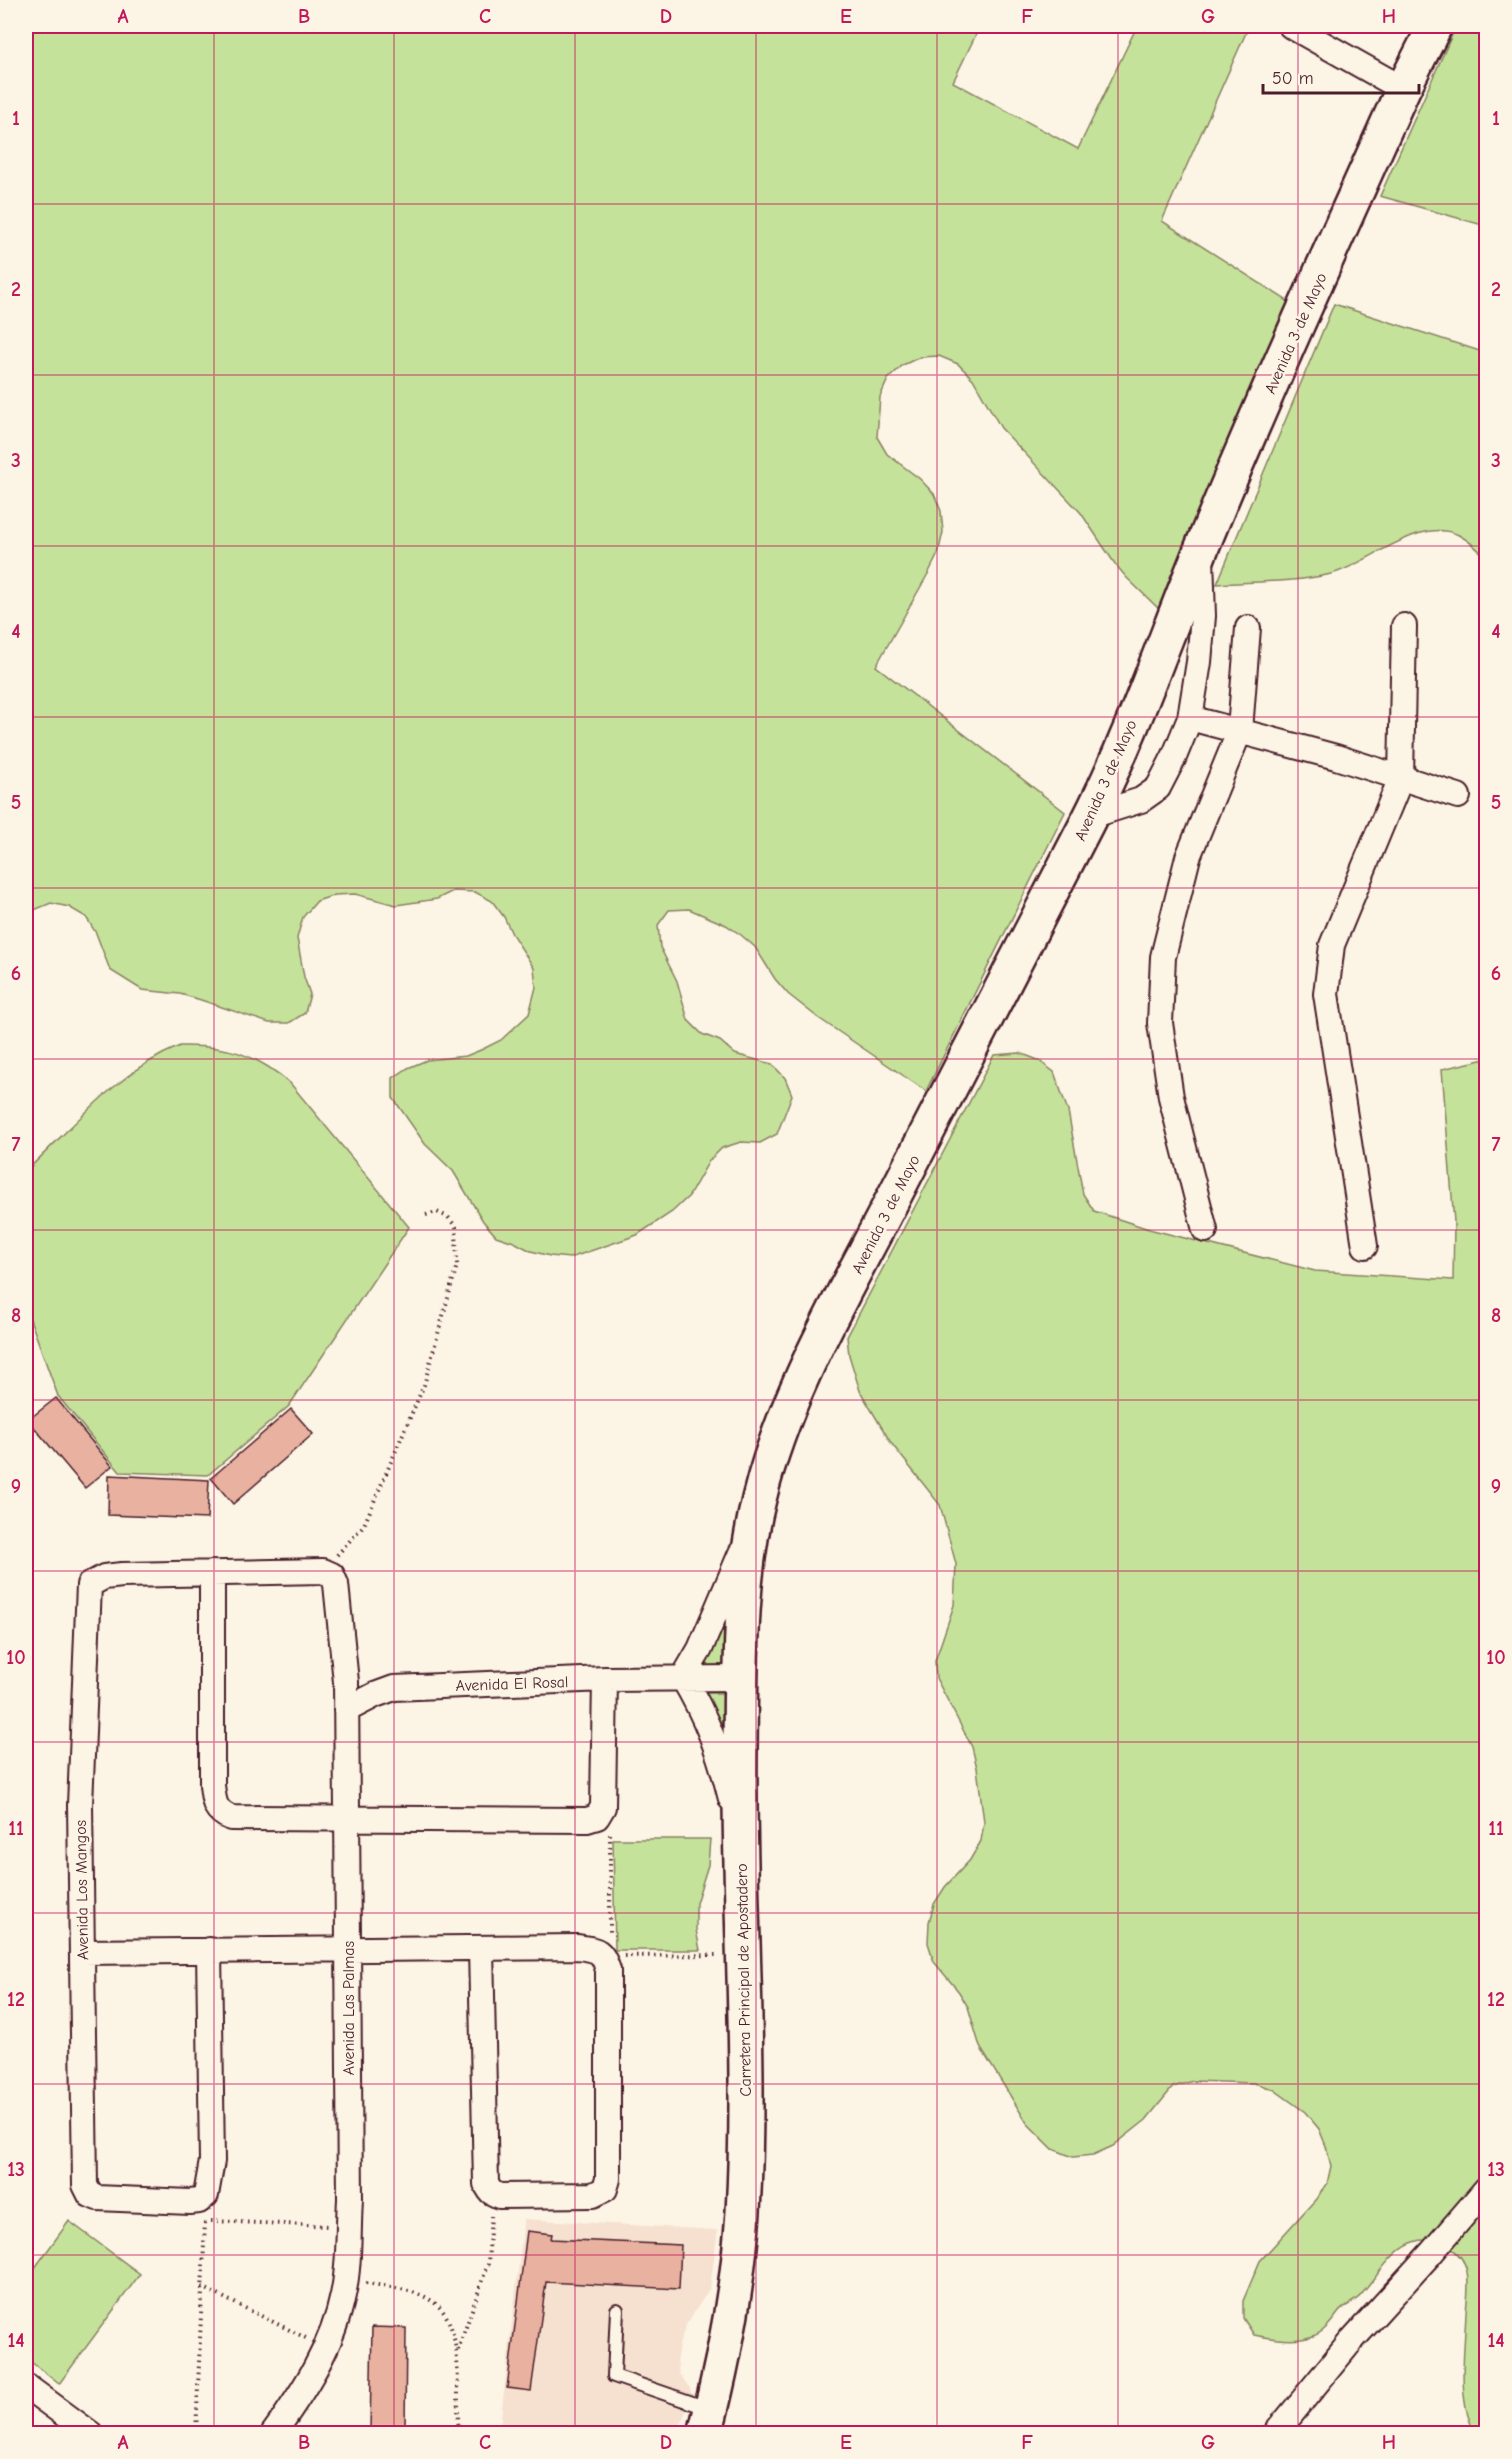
<svg xmlns="http://www.w3.org/2000/svg" width="1512" height="2459" viewBox="0 0 1512 2459" font-family="'Comic Neue',sans-serif">
  <style>
    .built { fill: #f6e1d0 }
    .green { fill: #c5e29a; stroke: #888062; stroke-width: 1.5 }
    .building { fill: #e9b1a0; stroke: #4a1f2b; stroke-width: 1.5 }
    .lines { fill: none; stroke-linecap: round; stroke-linejoin: round }
    .lane-casing { stroke: #4a1f2b; stroke-width: 16 }
    .street-casing { stroke: #4a1f2b; stroke-width: 28 }
    .secondary-casing { stroke: #4a1f2b; stroke-width: 38 }
    .path { stroke: #4a1f2b; stroke-width: 4; stroke-dasharray: 1.5 4.5; stroke-linecap: butt }
    .lane { stroke: #fcf5e5; stroke-width: 12 }
    .street { stroke: #fcf5e5; stroke-width: 24 }
    .secondary { stroke: #fcf5e5; stroke-width: 33 }
    .grid { fill: none; stroke: #c2185b; stroke-width: 1.5; stroke-opacity: 0.55 }
    .labels { text-anchor: middle; stroke-width: 5; stroke-linejoin: round; paint-order: stroke }
    .street-label { font-size: 16px; fill: #4a1f2b; stroke: #fcf5e5 }
    .neatline { fill: none; stroke: #c2185b; stroke-width: 2 }
    .grid-label { font-size: 20px; text-anchor: middle; font-weight: bold; fill: #c2185b }
  </style>
  <rect width="100%" height="100%" fill="#fcf5e5"/>
  <filter id="ink" filterUnits="userSpaceOnUse"><feTurbulence type="fractalNoise" baseFrequency=".0167" numOctaves="2"/><feDisplacementMap in="SourceGraphic" scale="12" xChannelSelector="R" yChannelSelector="G"/><feConvolveMatrix kernelMatrix="1 2 1 2 8 2 1 2 1" color-interpolation-filters="sRGB"/></filter>
  <g filter="url(#ink)">
    <path class="built" d="M524,2219L718,2230L710,2288L686,2325L680,2342L677,2357L679,2374L690,2388L692,2396L677,2433L499,2434Z"/>
    <path class="green" d="M26,26H980L953,82L1078,149L1137,26H1249L1162,221L1294,305L1161,611L1127,578L1115,564L1081,513L1001,428L973,379L958,364L939,356L920,357L903,365L888,379L880,397L877,437L887,454L920,479L934,494L941,511L943,532L938,554L929,572L876,666L1065,812L926,1091L817,1017L788,994L775,979L755,947L741,935L726,925L689,909L669,910L658,925L660,947L677,981L688,1020L702,1034L720,1041L735,1054L772,1064L785,1078L792,1095L777,1134L760,1143L741,1142L722,1148L709,1161L689,1196L672,1212L637,1235L570,1258L550,1256L531,1251L514,1242L496,1236L483,1221L453,1171L425,1144L393,1098V1078L408,1068L427,1060L466,1056L483,1049L501,1040L529,1014L536,987L534,968L512,934L504,917L492,901L475,892L453,891L437,899L396,905L355,894L335,895L317,901L303,917L297,938L304,977L310,994L305,1013L289,1023H269L201,1000L180,994L142,990L110,970L96,933L86,917L69,907L51,903L34,910L26,934Z
      M1456,26H1486V226L1380,196Z
      M1334,304L1486,353V557C1479,551 1471,542 1462,537C1424,512 1368,565 1331,574C1293,583 1256,581 1217,584Z
      M180,1046C226,1045 254,1053 290,1083L409,1227L289,1406L208,1475L120,1472L58,1396L26,1308V1171C73,1127 118,1071 180,1046Z
      M1020,1053L1038,1060L1054,1072L1068,1111L1083,1194L1094,1211L1149,1229L1315,1271L1453,1280L1454,1222L1442,1069L1486,1059V2433H1473C1472,2424 1467,2416 1466,2407C1460,2382 1465,2339 1466,2312C1468,2288 1474,2261 1449,2247C1406,2222 1385,2268 1361,2295C1355,2302 1345,2305 1339,2312C1332,2321 1325,2332 1313,2336C1296,2343 1272,2339 1254,2335L1243,2318V2301L1260,2261L1316,2199L1327,2184L1331,2166L1326,2146L1319,2129L1305,2112L1273,2089L1254,2083L1193,2081L1173,2087L1146,2120L1113,2146L1093,2155L1073,2157L1053,2149L1027,2123L980,2047L968,2007L959,1992L934,1962L928,1943L929,1922L934,1904L945,1887L970,1860L981,1841L984,1822L977,1768L972,1747L936,1678L935,1661L954,1605L956,1564L940,1505L891,1443L860,1391L849,1355L847,1337L994,1055Z
      M732,1594L728,1667H702Z
      M701,1693H730L729,1748Z
      M613,1839H710L708,1865L696,1903V1930L700,1950H615Z
      M69,2221L140,2274L59,2384L26,2358V2280Z"/>
    <path class="building" d="M56,1398L112,1466L85,1488L28,1420Z
      M291,1409L313,1434L233,1504L211,1478Z
      M109,1475L209,1480L207,1519L108,1515Z
      M527,2231L552,2234L551,2239L681,2245L679,2289L546,2282L531,2391L507,2388Z
      M372,2327L406,2328L405,2430H370Z"/>
    <g class="lines">
      <defs>
        <path id="lane" d="M617,2310L614,2376L710,2409"/>
        <path id="street" d="M1291,26L1403,89
          M1190,718L1336,757L1458,796
          M1091,816L1141,800L1158,788L1174,757L1190,718L1199,662L1203,616L1201,558
          M1205,1230L1171,1097L1160,1023L1163,957L1188,857L1240,730L1248,628
          M1365,1246L1326,994L1332,945L1401,778L1404,626
          M212,1573V1785C214,1802 214,1811 231,1818L587,1820L597,1817L603,1807L605,1679
          M346,1710L375,1695L394,1688L605,1679L740,1678
          M731,1799C720,1754 707,1718 683,1678L700,1649L741,1553
          M209,1950L212,2161L206,2195L199,2201L190,2202L97,2198L90,2195L85,2185L80,1805L89,1585L104,1577L122,1575L323,1571L332,1575L336,1584L346,1682L350,2199C348,2230 350,2264 343,2295C333,2346 303,2392 273,2434
          M82,1952L578,1947C598,1950 602,1950 608,1970V2179L605,2189L593,2195L499,2196L491,2192L486,2184L481,1948
          M26,2386L91,2434
          M1275,2434L1352,2340L1432,2252L1486,2189"/>
        <path id="secondary" d="M705,2434C724,2361 738,2287 743,2212C752,2057 738,1903 740,1749C741,1667 739,1579 759,1499C783,1399 837,1306 885,1214C952,1084 1020,955 1086,825C1132,736 1164,640 1202,547C1265,393 1335,241 1403,89L1435,26"/>
      </defs>
      <use href="#lane" class="lane-casing"/>
      <use href="#street" class="street-casing"/>
      <use href="#secondary" class="secondary-casing"/>
      <path class="path" d="M337,1555L364,1525L424,1385L457,1265L456,1227L448,1217L437,1212L422,1216
        M610,1834V1934
        M624,1956L719,1955
        M211,2221L329,2226
        M366,2283C388,2287 418,2289 436,2304C466,2328 455,2398 459,2434
        M202,2287L306,2338
        M458,2350L488,2264L491,2216
        M196,2434L205,2221"/>
      <use href="#lane" class="lane"/>
      <use href="#street" class="street"/>
      <use href="#secondary" class="secondary"/>
    </g>
  </g>
  <path class="grid" d="M214,26V2434M394,26V2434M575,26V2434M756,26V2434M937,26V2434M1118,26V2434M1298,26V2434M26,204H1486M26,375H1486M26,546H1486M26,717H1486M26,888H1486M26,1059H1486M26,1230H1486M26,1400H1486M26,1571H1486M26,1742H1486M26,1913H1486M26,2084H1486M26,2255H1486"/>
  <g class="labels">
    <g class="street-label">
      <text transform="translate(1295 333) rotate(-66)" y="6">Avenida 3 de Mayo</text>
      <text transform="translate(1105 780) rotate(-66)" y="6">Avenida 3 de Mayo</text>
      <text transform="translate(885 1214) rotate(-63)" y="6">Avenida 3 de Mayo</text>
      <text transform="translate(512 1683) rotate(-2)" y="6">Avenida El Rosal</text>
      <text transform="translate(81 1890) rotate(-91)" y="6">Avenida Los Mangos</text>
      <text transform="translate(743 1980) rotate(-91)" y="6">Carretera Principal de Apostadero</text>
      <text transform="translate(348 2008) rotate(-90)" y="6">Avenida Las Palmas</text>
    </g>
  </g>
  <rect width="1512" height="2459" fill="none" stroke="#fcf5e5" stroke-width="66"/>
  <path d="M1263 84v9h156v-9" fill="none" stroke="#4a1f2b" stroke-width="3"/>
  <text x="1272" y="84" font-size="18" fill="#4a1f2b" stroke="#fcf5e5" stroke-width="4.5" paint-order="stroke">50 m</text>
  <rect x="33" y="33" width="1446" height="2393" class="neatline"/>
  <g class="grid-label">
    <text x="123" y="23">A</text>
    <text x="304" y="23">B</text>
    <text x="485" y="23">C</text>
    <text x="666" y="23">D</text>
    <text x="846" y="23">E</text>
    <text x="1027" y="23">F</text>
    <text x="1208" y="23">G</text>
    <text x="1389" y="23">H</text>
    <text x="16" y="125">1</text>
    <text x="1496" y="125">1</text>
    <text x="16" y="296">2</text>
    <text x="1496" y="296">2</text>
    <text x="16" y="467">3</text>
    <text x="1496" y="467">3</text>
    <text x="16" y="638">4</text>
    <text x="1496" y="638">4</text>
    <text x="16" y="809">5</text>
    <text x="1496" y="809">5</text>
    <text x="16" y="980">6</text>
    <text x="1496" y="980">6</text>
    <text x="16" y="1151">7</text>
    <text x="1496" y="1151">7</text>
    <text x="16" y="1322">8</text>
    <text x="1496" y="1322">8</text>
    <text x="16" y="1493">9</text>
    <text x="1496" y="1493">9</text>
    <text x="16" y="1664">10</text>
    <text x="1496" y="1664">10</text>
    <text x="16" y="1835">11</text>
    <text x="1496" y="1835">11</text>
    <text x="16" y="2006">12</text>
    <text x="1496" y="2006">12</text>
    <text x="16" y="2176">13</text>
    <text x="1496" y="2176">13</text>
    <text x="16" y="2347">14</text>
    <text x="1496" y="2347">14</text>
    <text x="123" y="2449">A</text>
    <text x="304" y="2449">B</text>
    <text x="485" y="2449">C</text>
    <text x="666" y="2449">D</text>
    <text x="846" y="2449">E</text>
    <text x="1027" y="2449">F</text>
    <text x="1208" y="2449">G</text>
    <text x="1389" y="2449">H</text>
  </g>
</svg>
